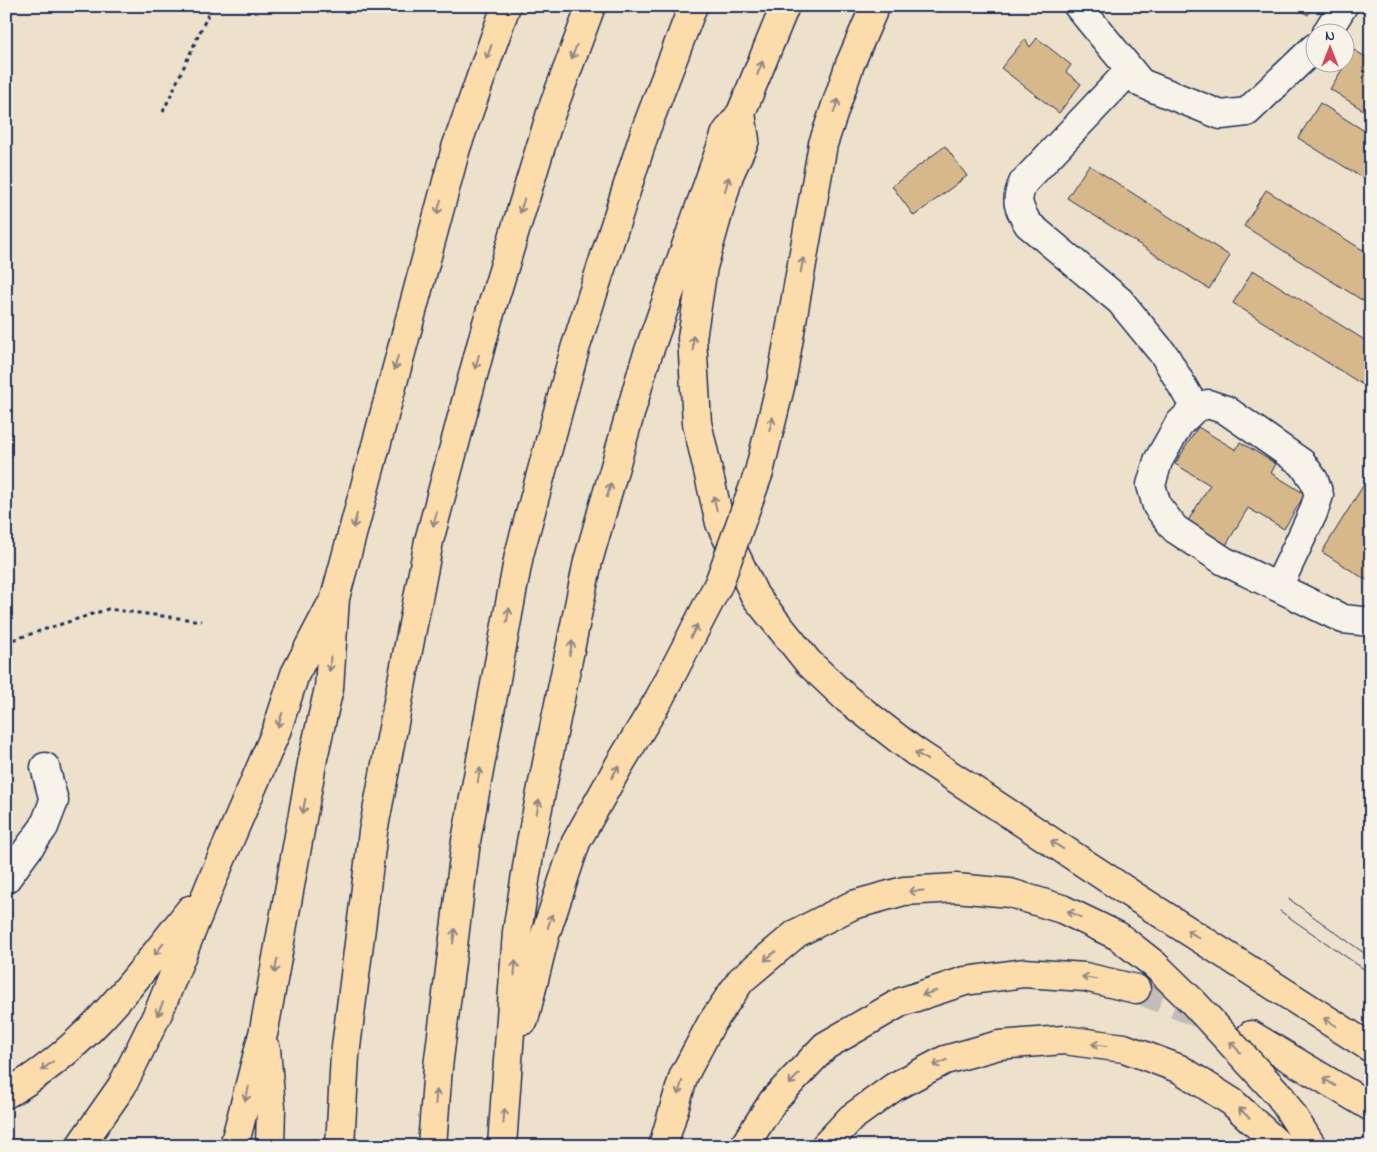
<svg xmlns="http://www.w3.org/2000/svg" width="1377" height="1152" viewBox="0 0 1377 1152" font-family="'Indie Flower',sans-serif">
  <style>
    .building { fill: #d7b88b; stroke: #1b2f5e }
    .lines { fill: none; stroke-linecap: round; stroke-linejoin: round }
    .highway-tunnel { stroke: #c3bdb6; stroke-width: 28; stroke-dasharray: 28 14; stroke-linecap: butt }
    .minor-casing { stroke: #1b2f5e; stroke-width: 31 }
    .highway-casing { stroke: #1b2f5e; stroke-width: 31 }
    .path { stroke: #1b2f5e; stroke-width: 3; stroke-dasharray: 4 4; stroke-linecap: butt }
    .minor { stroke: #f7f3e8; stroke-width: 28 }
    .highway { stroke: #fddcac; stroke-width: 28 }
    .tram { stroke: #1b2f5e; stroke-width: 1 }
    .highway-bridge-casing { stroke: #1b2f5e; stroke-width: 31; stroke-linecap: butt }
    .highway-bridge { stroke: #fddcac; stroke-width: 28 }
    .oneway { stroke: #8c8685 }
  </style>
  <rect width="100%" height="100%" fill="#ede1cc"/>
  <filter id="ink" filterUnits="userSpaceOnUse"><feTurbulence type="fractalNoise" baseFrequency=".02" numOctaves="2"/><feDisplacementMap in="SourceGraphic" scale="10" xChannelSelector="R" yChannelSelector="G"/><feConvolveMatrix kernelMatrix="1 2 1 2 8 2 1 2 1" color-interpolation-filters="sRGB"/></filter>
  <g filter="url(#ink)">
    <path class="building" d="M1292,6H1313L1308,15Z
      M1037,38L1071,65L1066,72L1081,84L1059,113L1001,68L1025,39L1030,47Z
      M1354,50L1371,60V115L1330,89Z
      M1320,103L1371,135V183L1298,138Z
      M945,146L967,176L914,216L892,186Z
      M1089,165L1230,256L1209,289L1067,198Z
      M1266,190L1371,255V293L1365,302L1244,226Z
      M1253,270L1371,344V390L1233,303Z
      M1198,427L1236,450L1240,442L1276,464L1271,473L1305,494L1284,529L1248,508L1225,547L1186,524L1210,485L1175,464Z
      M1371,473V583L1322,552Z"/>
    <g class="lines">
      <path class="highway-tunnel" d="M1136,989L1210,1018"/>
      <defs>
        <path id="minor" d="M1078,6L1141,83L1221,115L1247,112L1314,48
          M1327,32L1343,6
          M1130,70L1023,183C1015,201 1018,207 1028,224L1120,301L1165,356L1195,408
          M1278,587L1313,513L1319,495L1314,480L1302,463L1226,410L1208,404L1195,408L1179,424L1158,461L1151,485L1157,506L1175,529L1224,561L1343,619L1371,622
          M6,879L44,827L54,801L45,767"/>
        <path id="highway" d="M741,113L745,140L729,175L703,267L692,338L697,423L720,523L755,596L808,662L847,699L914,751L1137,898L1371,1048
          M759,472L781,383L823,144L850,64L875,6
          M524,1020L545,935L576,842L618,767L659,699L719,583
          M1251,1035L1371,1107
          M266,1049L271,1107L270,1146
          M6,1094C85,1050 136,979 190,910
          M1280,1096L1312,1146
          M80,1146L122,1086L159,1011L211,883L276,732L295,674L330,607
          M234,1146L264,1030L313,758L329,688L335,598L456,148L506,6
          M340,1146L345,1055L373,832L429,541L487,323L551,113L591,6
          M432,1146L438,1067L466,841L519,555L575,349L646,129L693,6
          M502,1146L517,932L531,842L588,561L644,365L726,133L741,113L785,6
          M663,1146L684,1075L711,1024L741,980L797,933L853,905L904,891L956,888L1010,893L1062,909L1118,936
          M744,1146L773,1101L825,1046L901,1002L965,981L1024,973L1085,977L1136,989
          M825,1146L851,1118L894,1087L945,1060L999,1045L1064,1040L1124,1048L1180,1069L1232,1102L1280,1146"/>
      </defs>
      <use href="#minor" class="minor-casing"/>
      <use href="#highway" class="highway-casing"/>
      <path class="path" d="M163,112L212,6
        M6,642L108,609L201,621"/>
      <use href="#minor" class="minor"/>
      <use href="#highway" class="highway"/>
      <path class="tram" d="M1289,899L1371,958
        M1280,911L1371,974"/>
      <defs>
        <path id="highway-bridge" d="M719,583L759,472
          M1118,936L1155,965L1194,1003L1280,1096"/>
      </defs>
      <use href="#highway-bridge" class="highway-bridge-casing"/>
      <use href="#highway-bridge" class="highway-bridge"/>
    </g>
    <defs><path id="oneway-shaft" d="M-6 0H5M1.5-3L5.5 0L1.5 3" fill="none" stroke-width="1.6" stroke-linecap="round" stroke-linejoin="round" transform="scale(1.25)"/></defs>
    <g class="oneway">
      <use href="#oneway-shaft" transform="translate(489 52) rotate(109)"/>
      <use href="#oneway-shaft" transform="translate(574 52) rotate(111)"/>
      <use href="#oneway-shaft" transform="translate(760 68) rotate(-68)"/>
      <use href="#oneway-shaft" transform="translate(836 106) rotate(-71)"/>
      <use href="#oneway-shaft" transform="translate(727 184) rotate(-74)"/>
      <use href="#oneway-shaft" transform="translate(522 206) rotate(107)"/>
      <use href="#oneway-shaft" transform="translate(439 207) rotate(105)"/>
      <use href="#oneway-shaft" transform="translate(802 265) rotate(-80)"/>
      <use href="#oneway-shaft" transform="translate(693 343) rotate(-91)"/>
      <use href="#oneway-shaft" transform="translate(477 362) rotate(105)"/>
      <use href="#oneway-shaft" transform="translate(396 363) rotate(105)"/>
      <use href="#oneway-shaft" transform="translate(771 424) rotate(-76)"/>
      <use href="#oneway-shaft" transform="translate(609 490) rotate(-74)"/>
      <use href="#oneway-shaft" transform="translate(715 503) rotate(-103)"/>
      <use href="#oneway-shaft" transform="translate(435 519) rotate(105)"/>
      <use href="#oneway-shaft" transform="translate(355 521) rotate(105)"/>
      <use href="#oneway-shaft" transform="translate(508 615) rotate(-80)"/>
      <use href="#oneway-shaft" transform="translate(694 631) rotate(-63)"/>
      <use href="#oneway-shaft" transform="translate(571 648) rotate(-78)"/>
      <use href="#oneway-shaft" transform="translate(330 664) rotate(94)"/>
      <use href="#oneway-shaft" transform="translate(280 720) rotate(108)"/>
      <use href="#oneway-shaft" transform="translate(921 756) rotate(-147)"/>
      <use href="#oneway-shaft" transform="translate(615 772) rotate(-61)"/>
      <use href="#oneway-shaft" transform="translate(479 775) rotate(-80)"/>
      <use href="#oneway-shaft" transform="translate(304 806) rotate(100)"/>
      <use href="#oneway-shaft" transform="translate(538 807) rotate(-78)"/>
      <use href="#oneway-shaft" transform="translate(1057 845) rotate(-147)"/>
      <use href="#oneway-shaft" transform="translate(916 891) rotate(176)"/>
      <use href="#oneway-shaft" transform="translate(1074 914) rotate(-153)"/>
      <use href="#oneway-shaft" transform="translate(550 921) rotate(-72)"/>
      <use href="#oneway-shaft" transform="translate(1193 934) rotate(-147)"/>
      <use href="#oneway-shaft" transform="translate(454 936) rotate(-83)"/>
      <use href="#oneway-shaft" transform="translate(159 949) rotate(128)"/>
      <use href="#oneway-shaft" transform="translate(770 956) rotate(140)"/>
      <use href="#oneway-shaft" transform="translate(276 966) rotate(100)"/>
      <use href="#oneway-shaft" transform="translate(515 968) rotate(-86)"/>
      <use href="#oneway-shaft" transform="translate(1089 978) rotate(-170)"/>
      <use href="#oneway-shaft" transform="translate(929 993) rotate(162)"/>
      <use href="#oneway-shaft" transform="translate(160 1009) rotate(114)"/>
      <use href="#oneway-shaft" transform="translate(1330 1022) rotate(-148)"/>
      <use href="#oneway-shaft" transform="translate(1099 1045) rotate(-172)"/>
      <use href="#oneway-shaft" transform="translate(1235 1047) rotate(-133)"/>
      <use href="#oneway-shaft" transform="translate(940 1063) rotate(155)"/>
      <use href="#oneway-shaft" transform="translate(47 1066) rotate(142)"/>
      <use href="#oneway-shaft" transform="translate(794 1079) rotate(134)"/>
      <use href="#oneway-shaft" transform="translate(1329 1082) rotate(-149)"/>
      <use href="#oneway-shaft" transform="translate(680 1088) rotate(107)"/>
      <use href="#oneway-shaft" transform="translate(247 1094) rotate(104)"/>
      <use href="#oneway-shaft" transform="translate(436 1097) rotate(-86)"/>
      <use href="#oneway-shaft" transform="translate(1244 1113) rotate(-137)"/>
      <use href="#oneway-shaft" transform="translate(504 1116) rotate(-85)"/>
    </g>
  </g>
  <rect width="1377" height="1152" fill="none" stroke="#f7f3e8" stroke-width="25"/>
  <rect x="12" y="12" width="1352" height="1127" fill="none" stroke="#1b2f5e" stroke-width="2" filter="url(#ink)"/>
  <g transform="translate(1330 48)"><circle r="24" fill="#f7f3e8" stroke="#9fa5b1"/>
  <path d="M0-4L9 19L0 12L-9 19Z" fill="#d1495b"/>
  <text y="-8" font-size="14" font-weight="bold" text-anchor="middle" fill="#1b2f5e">N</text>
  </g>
</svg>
